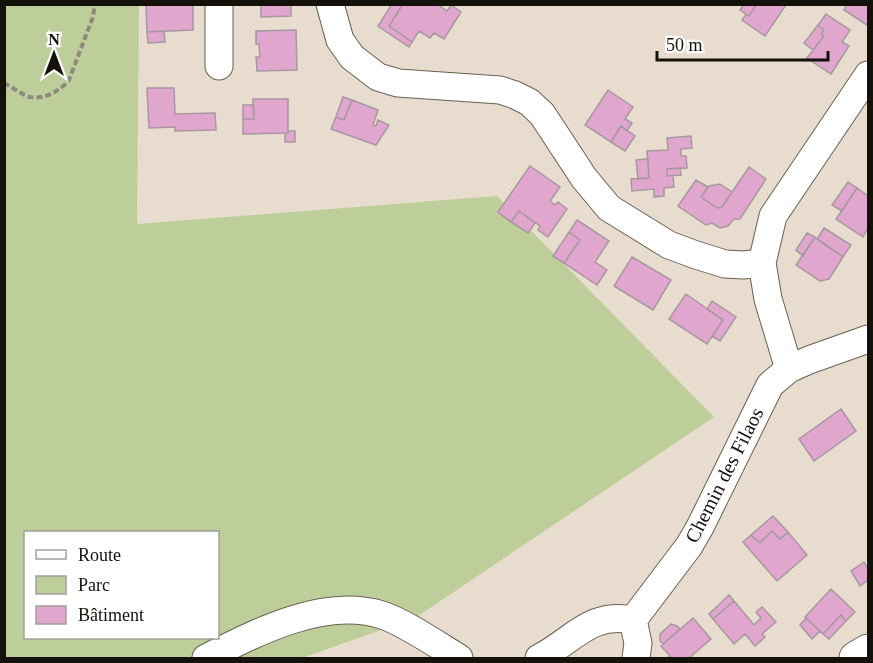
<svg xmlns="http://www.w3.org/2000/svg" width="873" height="663" viewBox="0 0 873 663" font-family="Georgia,serif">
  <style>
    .green { fill: #bdce9a; fill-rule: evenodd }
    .building { fill: #e1a6cd; stroke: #a797a1; stroke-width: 1.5 }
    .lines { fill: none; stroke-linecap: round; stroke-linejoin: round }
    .street-casing { stroke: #696053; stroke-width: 29 }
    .secondary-casing { stroke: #696053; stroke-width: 35 }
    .path { stroke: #90887d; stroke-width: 4; stroke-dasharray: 6 3; stroke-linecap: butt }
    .street { stroke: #fff; stroke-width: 27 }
    .secondary { stroke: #fff; stroke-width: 33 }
    .labels { text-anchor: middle; stroke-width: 4.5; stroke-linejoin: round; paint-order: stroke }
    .street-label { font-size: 20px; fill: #14110b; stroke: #fff }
  </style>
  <rect width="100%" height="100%" fill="#e7dccd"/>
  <path class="green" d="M4,5H139L137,224L497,196L714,417L415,618L302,658H5ZM26,532H218V638H26Z"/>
  <path class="building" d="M146,4H193V30L147,32Z
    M261,4H291V16L261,17Z
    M392,4H403L389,26L412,42L409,47L378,26Z
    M403,4H437L447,11L451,5L461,12L444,39L434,33L430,38L419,31L412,42L389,26Z
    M744,4H757L749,16L740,10Z
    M757,4L786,5L765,36L742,20L746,14L749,16Z
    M847,4H868V22L867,25L844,10Z
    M826,14L850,30L842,42L849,46L831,74L807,58L824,36L821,34L824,30L818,25Z
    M818,25L824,30L821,34L824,36L813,50L804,43Z
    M296,30L297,70L257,71L256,57H260L259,44H256V31Z
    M164,31L165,42L148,43L147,32Z
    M147,88H174L175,114L215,113L216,130L175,131V127L149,128Z
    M608,90L633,107L625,119L632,123L627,131L621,126L611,142L585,125Z
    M343,97L352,100L344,120L336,117Z
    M253,99H288V133L243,134V119H254Z
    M352,100L378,110L373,125L376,126L378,120L389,125L376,145L331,129L336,117L344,120Z
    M243,105H253L254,119H243Z
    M621,126L635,136L625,151L611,142Z
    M288,131H295V142H285V133H288Z
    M691,136L692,148L681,149V156H686L687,168L667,169V176H673L674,187L664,188V196L654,197V189L632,191L631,179L649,178L647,151L668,150L667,138Z
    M648,159L649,178L638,179L636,160Z
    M530,166L560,187L550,201L555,205L558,202L567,209L548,237L538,230L540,226L519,211L511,222L498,212Z
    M749,167L766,179L740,219H734L728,226L720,228L712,223L706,225L678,206L696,180L708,187L701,197L717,208L722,207Z
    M680,168L681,175L667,176V169Z
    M848,182L857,188L842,211L832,205Z
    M720,184L732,192L722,207L717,208L701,197L709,186Z
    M857,188L868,196V228L863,237L836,219Z
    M519,211L535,223L528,233L511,222Z
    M577,220L609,241L595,262L607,270L597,285L564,263L580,240L569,232Z
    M824,228L851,245L843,257L817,239Z
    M569,232L580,240L564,263L553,256Z
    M807,233L815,237L803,256L796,250Z
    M815,237L843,257L829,279L820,281L796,265Z
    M632,257L671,280L653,310L614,286Z
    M686,294L723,320L707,344L669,319Z
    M712,301L736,317L720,341L712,336L723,320L707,309Z
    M841,409L856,431L814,461L799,439Z
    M773,516L788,532L780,539L772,531L760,543L751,535Z
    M772,531L780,539L788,532L807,555L777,581L743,542L751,535L760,543Z
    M864,562L868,569V580L860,586L851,571Z
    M831,589L855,612L846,621L841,615L823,634L805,617Z
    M729,595L734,601L713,619L709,614Z
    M734,601L754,625L761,618L756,612L762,607L776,622L762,634L765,637L755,646L745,634L734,644L713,619Z
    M841,615L846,621L829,639L823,634Z
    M693,618L711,639L689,658H667L670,656L661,646Z
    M806,618L820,631L812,639L800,625Z
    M671,624L677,626L680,629L663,644L660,641V634Z"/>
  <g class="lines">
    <defs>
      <path id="street" d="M219,4V66
        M330,4L340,40L352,57L378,77L398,83L500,90L515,95L529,102L542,114L584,178L609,208L669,245L696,255L725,264L743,265L762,263
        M789,369L768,299L762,263L773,216L868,75
        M206,658C257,632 324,597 382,615C404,622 439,646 459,658
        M539,658C573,641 590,611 633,620
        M636,658L638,643L633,620L689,546L700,527L770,385L789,369L809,360L868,339"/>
      <path id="secondary" d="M856,658L868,651"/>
    </defs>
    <use href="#street" class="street-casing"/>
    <use href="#secondary" class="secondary-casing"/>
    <path class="path" d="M4,83C12,87 22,95 30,97C45,100 61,90 69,80L93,17L95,4"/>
    <use href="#street" class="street"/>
    <use href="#secondary" class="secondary"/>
  </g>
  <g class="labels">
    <g class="street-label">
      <text transform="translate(724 475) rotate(-63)" y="7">Chemin des Filaos</text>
    </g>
  </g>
  <rect width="873" height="663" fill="none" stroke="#14110b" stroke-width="12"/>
  <rect x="24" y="531" width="195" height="108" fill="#ffffff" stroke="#a1a09d" stroke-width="1.5"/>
  <rect x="36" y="550" width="30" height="9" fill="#ffffff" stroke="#a1a09d" stroke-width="1.5"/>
  <text x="78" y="561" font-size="18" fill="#14110b">Route</text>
  <rect x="36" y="576" width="30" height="18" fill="#bdce9a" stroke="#a1a09d" stroke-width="1.5"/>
  <text x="78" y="591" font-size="18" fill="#14110b">Parc</text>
  <rect x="36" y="606" width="30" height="18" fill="#e1a6cd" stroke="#a1a09d" stroke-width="1.5"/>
  <text x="78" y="621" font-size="18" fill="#14110b">Bâtiment</text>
  <g transform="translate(54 54)" stroke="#ffffff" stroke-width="4.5" paint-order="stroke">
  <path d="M0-4.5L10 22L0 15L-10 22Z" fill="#14110b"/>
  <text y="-9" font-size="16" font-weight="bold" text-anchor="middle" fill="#14110b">N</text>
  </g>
  <path d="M657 51v9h171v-9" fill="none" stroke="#14110b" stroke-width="3"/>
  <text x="666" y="51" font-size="18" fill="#14110b" stroke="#ffffff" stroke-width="4.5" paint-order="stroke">50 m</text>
</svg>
